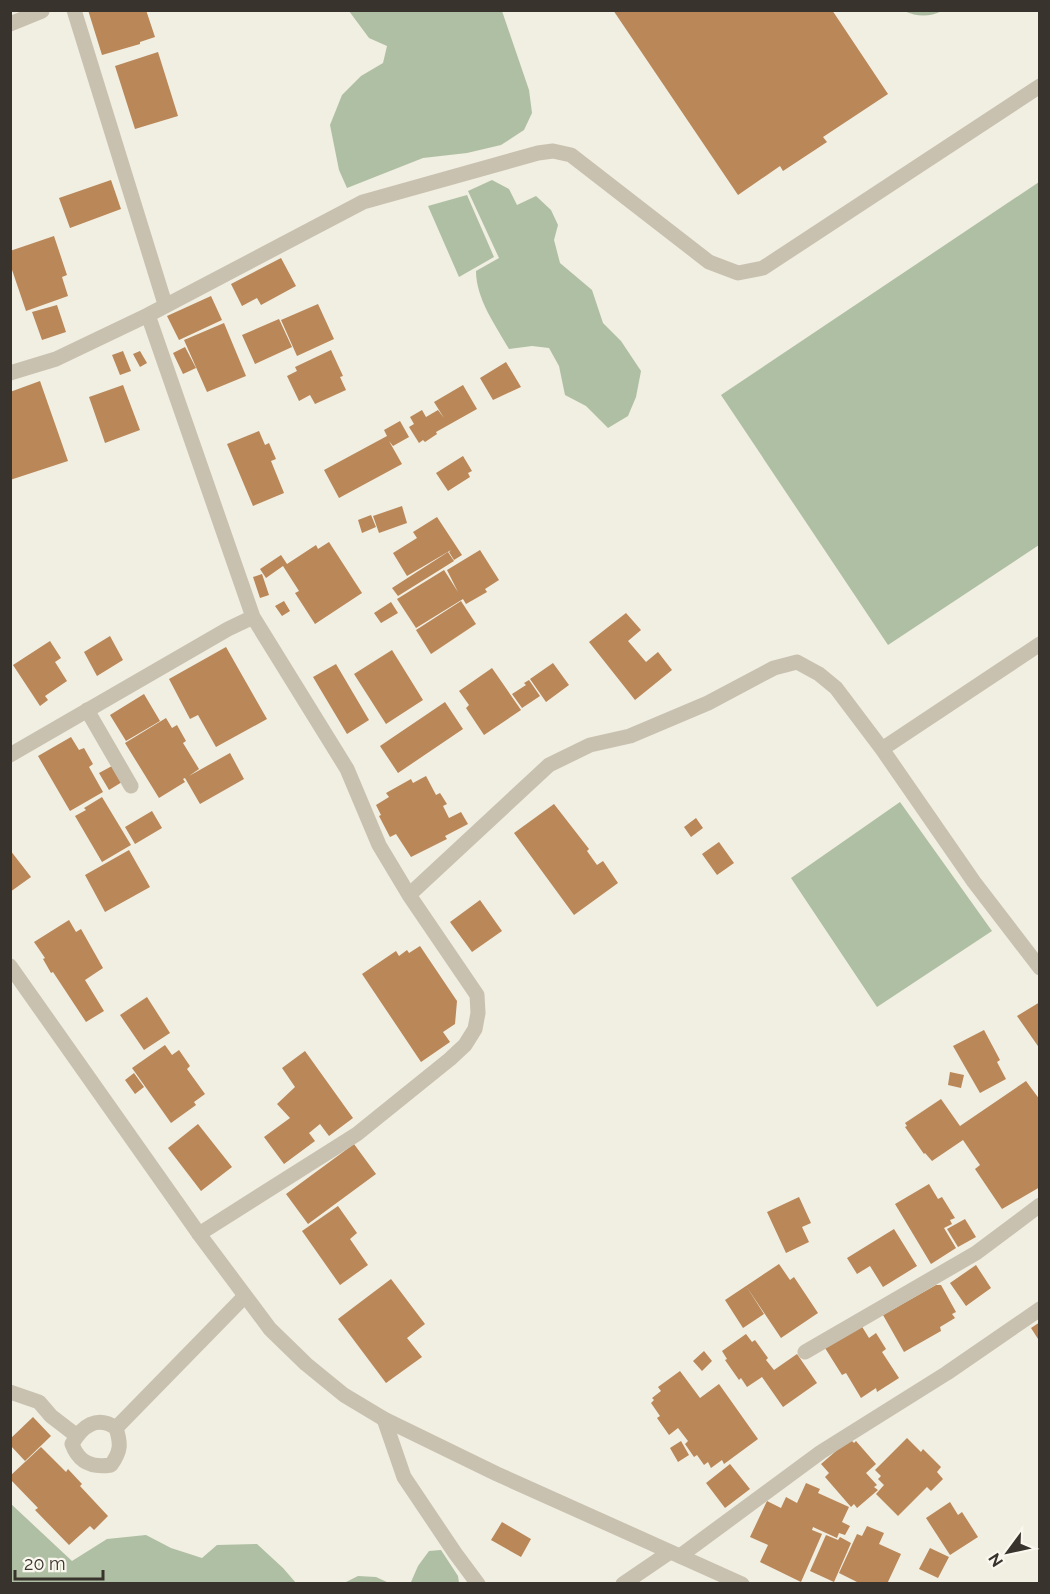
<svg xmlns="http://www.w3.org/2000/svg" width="1050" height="1594" viewBox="0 0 1050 1594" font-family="Raleway,sans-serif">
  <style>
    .green { fill: #afbfa3 }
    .building { fill: #b98758 }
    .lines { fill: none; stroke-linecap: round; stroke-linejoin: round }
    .service { stroke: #c8c1af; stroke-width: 15 }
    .minor { stroke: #c8c1af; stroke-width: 15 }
    .tertiary { stroke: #c8c1af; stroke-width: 15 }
  </style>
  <rect width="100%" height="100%" fill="#f1eee2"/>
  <path class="green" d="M349,11H502L529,90L532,113L524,130L501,145L467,153L423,158L347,188L339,170L330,125L342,95L361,76L383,63L387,46L369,38Z
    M904,11H942C929,17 918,17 904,11Z
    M492,180L509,189L517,205L536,196L551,210L558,225L554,240L560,263L592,290L603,323L621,341L641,371L636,397L628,416L608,428L586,406L565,395L559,366L549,348L532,346L509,349C496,326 476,299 476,271L499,258L468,191Z
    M1039,182V545L888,645L721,395Z
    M467,195L494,257L459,277L428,206Z
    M900,802L992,931L877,1007L791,878Z
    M10,1503L72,1561L107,1539L146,1535L171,1548L202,1558L217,1545L257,1544L283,1568L296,1583H11Z
    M441,1550L458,1576L459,1583H407L411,1582L418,1566L429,1551Z
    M358,1576L376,1577L389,1583H339H344Z"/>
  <path class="building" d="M88,10H146L155,37L140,42V44L102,55Z
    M613,10H832L888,94L823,137L827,142L783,171L780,166L738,195Z
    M158,52L178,116L135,129L115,66Z
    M111,180L121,209L70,228L59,198Z
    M54,236L67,275L62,277L68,296L26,311L10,264V251Z
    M281,258L296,286L261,305L257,298L242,306L231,284Z
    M211,296L222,320L179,340L167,316Z
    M318,304L334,339L297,356L281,320Z
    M57,305L66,332L42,340L32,312Z
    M279,319L292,347L255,364L242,335Z
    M224,323L246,376L207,392L184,340Z
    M185,347L196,368L183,374L173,353Z
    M331,350L343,376L340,377L346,390L315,404L310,395L299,401L287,376L297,371L295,367Z
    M123,351L131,371L120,375L112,355Z
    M140,351L147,363L140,367L133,354Z
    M506,362L521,387L493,400L480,378Z
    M40,381L68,461L10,480V392Z
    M123,385L140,430L105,443L89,397Z
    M463,385L477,409L436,432L437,434L425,442L423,440L419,443L409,427L414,424L410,417L422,410L426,417L438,410L444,418L434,402Z
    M400,421L409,437L393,446L389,441L402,464L339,498L324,470L387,436L384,430Z
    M259,431L265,445L269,443L276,459L271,461L284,493L253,506L227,444Z
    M463,456L472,471L468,473L470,477L448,491L436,473Z
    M402,506L407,523L379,533L373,516Z
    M371,515L376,527L362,533L358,520Z
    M437,517L462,555L454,560L449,552L451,550L407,576L393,553L417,538L413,532Z
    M329,542L362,593L315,624L295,593L299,591L283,566L266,578L260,569L281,555L287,564L316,545L318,549Z
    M480,550L499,580L485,589L487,592L466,604L463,599L416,628L397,599L444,570L458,592L447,570Z
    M448,552L454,561L398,596L392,588Z
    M262,574L269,595L260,598L253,577Z
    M284,601L290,611L282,616L275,606Z
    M461,601L476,624L431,654L416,630Z
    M391,602L398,613L381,623L374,613Z
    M626,613L641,630L628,641L646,662L658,652L672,670L635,700L589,642Z
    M110,636L123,660L97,676L84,652Z
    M50,641L61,658L55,662L67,681L45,696L48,700L40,706L13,665Z
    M226,647L267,719L216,747L198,715L190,719L169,679Z
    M392,650L423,700L386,724L354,674Z
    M553,663L569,685L546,702L530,679Z
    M336,664L369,720L347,734L313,677Z
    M492,668L521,710L484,735L466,708L469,705L459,691Z
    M529,680L540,696L522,708L512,694L526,685L524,683Z
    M144,694L160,721L126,741L110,715Z
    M445,702L463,729L398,773L380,746Z
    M166,718L172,728L177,725L186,741L183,743L199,769L189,776L230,753L244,779L200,804L185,778L183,779L185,782L159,798L125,743Z
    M71,737L79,750L84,748L93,764L89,767L103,792L70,811L38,756Z
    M112,766L122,782L109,790L99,773Z
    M426,776L436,795L440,793L447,804L443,806L449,818L461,812L468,824L445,836L447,839L411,857L396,834L390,837L379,816L381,815L376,805L389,797L386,793L411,779L413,783Z
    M102,797L131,845L102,862L75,816L86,810L84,808Z
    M554,804L589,849L587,851L597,865L603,861L618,883L574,915L514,833Z
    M152,811L162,828L135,844L125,827Z
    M696,818L703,828L691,837L684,827Z
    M719,842L734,863L717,875L702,854Z
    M10,850L31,877L10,892Z
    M129,850L150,887L105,912L85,875Z
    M480,900L502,931L472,952L450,922Z
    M69,920L76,932L81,929L103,968L85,980L104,1011L86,1022L53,972L51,973L43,959L45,958L34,942Z
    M420,946L457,1001L455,1024L443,1032L450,1042L421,1062L362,974L396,951L399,956L407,950L409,953Z
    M147,997L170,1033L144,1050L120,1015Z
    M1040,1002V1049L1017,1016Z
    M984,1030L1000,1060L997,1062L1006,1079L980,1093L953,1046Z
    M165,1045L172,1055L179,1050L190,1066L187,1069L205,1094L194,1102L196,1105L171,1123L132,1068Z
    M305,1051L353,1118L329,1136L320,1124L309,1133L315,1141L284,1164L264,1137L290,1118L277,1104L295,1087L282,1068Z
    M950,1072L964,1075L961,1088L948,1085Z
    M134,1073L144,1087L135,1094L125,1080Z
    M1026,1081L1040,1100V1187L1002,1209L975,1169L980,1165L963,1140L932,1161L925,1153L924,1154L905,1127L907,1126L905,1123L941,1099L960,1126Z
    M198,1124L232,1167L201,1191L168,1148Z
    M354,1144L376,1174L308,1224L286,1194Z
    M929,1184L938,1199L942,1197L955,1218L950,1220L952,1224L944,1228L956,1248L931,1264L895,1204Z
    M799,1197L811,1223L802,1227L809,1242L786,1253L767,1212Z
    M338,1206L357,1233L350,1239L368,1265L340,1285L302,1231Z
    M965,1219L976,1237L958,1247L947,1229Z
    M894,1229L917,1266L883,1287L870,1266L857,1274L847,1258Z
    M779,1264L790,1280L794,1277L818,1313L781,1338L746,1286Z
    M976,1265L991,1288L966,1306L950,1283Z
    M391,1279L425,1324L407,1338L422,1357L386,1383L338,1319Z
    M936,1285H941L956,1312L952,1314L955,1318L940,1327L941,1331L904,1352L883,1315Z
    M746,1286L764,1314L743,1328L725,1300Z
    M1040,1322V1342L1031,1328Z
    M861,1325L869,1338L876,1333L886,1349L882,1352L899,1378L877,1392L876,1388L861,1398L846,1373L842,1375L825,1348Z
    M746,1334L752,1342L755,1340L768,1358L766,1360L774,1370L797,1354L817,1383L783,1407L762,1377L747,1387L741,1378L739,1380L725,1360L727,1359L722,1351Z
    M704,1351L712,1361L702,1371L693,1361Z
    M680,1371L700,1398L719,1384L758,1439L724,1464L722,1460L711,1468L708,1462L704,1465L697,1455L694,1457L685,1444L688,1441L678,1428L669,1435L657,1418L660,1416L651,1403L654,1400L652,1398L661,1391L658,1387Z
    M33,1417L51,1436L25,1461L10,1445V1439Z
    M907,1438L921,1452L923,1449L941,1467L937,1472L943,1479L931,1491L927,1487L898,1516L876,1494L884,1485L878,1479L881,1476L875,1470Z
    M850,1439L854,1443L856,1441L876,1464L866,1473L877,1485L874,1487L878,1490L857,1508L854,1504L851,1507L825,1477L829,1473L821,1464Z
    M681,1441L689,1455L678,1462L670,1448Z
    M41,1447L66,1472L68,1469L82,1484L80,1486L108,1516L94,1530L90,1526L69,1545L35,1510L38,1508L10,1479V1476Z
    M730,1464L750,1489L725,1508L706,1483Z
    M806,1483L820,1489L818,1493L849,1507L842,1522L850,1526L845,1535L839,1533L837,1538L813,1527L812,1530L822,1534L801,1582L760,1562L768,1545L750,1537L767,1501L781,1508L786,1497L797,1503Z
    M950,1502L958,1515L962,1512L978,1537L950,1555L926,1518Z
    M502,1522L531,1539L521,1557L491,1540Z
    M867,1526L884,1533L879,1544L901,1554L887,1584H861L839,1573L857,1534L862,1536Z
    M826,1535L838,1540L840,1537L851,1543L834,1582L810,1571Z
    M930,1548L949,1557L938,1578L919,1569Z"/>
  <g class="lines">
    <path class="service" d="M87,710L131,786
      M805,1352L976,1253L1040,1205
      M10,1392L39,1402L51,1416L77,1436
      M116,1428C97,1415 82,1426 72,1444C79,1463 92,1468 111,1465C121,1451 121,1444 116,1428L245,1296"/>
    <path class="minor" d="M74,10L165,304
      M10,24L42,11
      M148,315L253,617L347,769L379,845L409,895L477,995L478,1013L475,1029L465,1045L450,1059L357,1134L199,1234
      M10,373L56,359L148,315L363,202L538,153L553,151L571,155L709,262L738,273L763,268L1040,86
      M882,749L1040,644
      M10,755L228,629L253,617
      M409,895L549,765L590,745L630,736L708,703L774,668L797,662L819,674L836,688L882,749L974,882L1040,968
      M384,1419L404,1477L455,1553L478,1584
      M680,1556L821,1452L947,1373L1040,1309
      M623,1584L670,1552"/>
    <path class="tertiary" d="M10,966L199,1234L270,1329L306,1364L344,1395L384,1419L497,1474L742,1584"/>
  </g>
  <rect width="1050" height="1594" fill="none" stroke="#38332c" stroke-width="24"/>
  <g transform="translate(1008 1552) rotate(237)" stroke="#f9f7ee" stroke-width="4.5" paint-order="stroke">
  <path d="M0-4.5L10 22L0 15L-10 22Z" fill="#38332c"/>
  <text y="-9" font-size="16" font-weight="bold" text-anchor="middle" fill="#38332c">N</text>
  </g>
  <path d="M15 1570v9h88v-9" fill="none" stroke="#38332c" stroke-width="3"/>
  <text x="24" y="1570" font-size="18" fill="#38332c" stroke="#f9f7ee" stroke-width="4.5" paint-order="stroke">20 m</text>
</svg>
